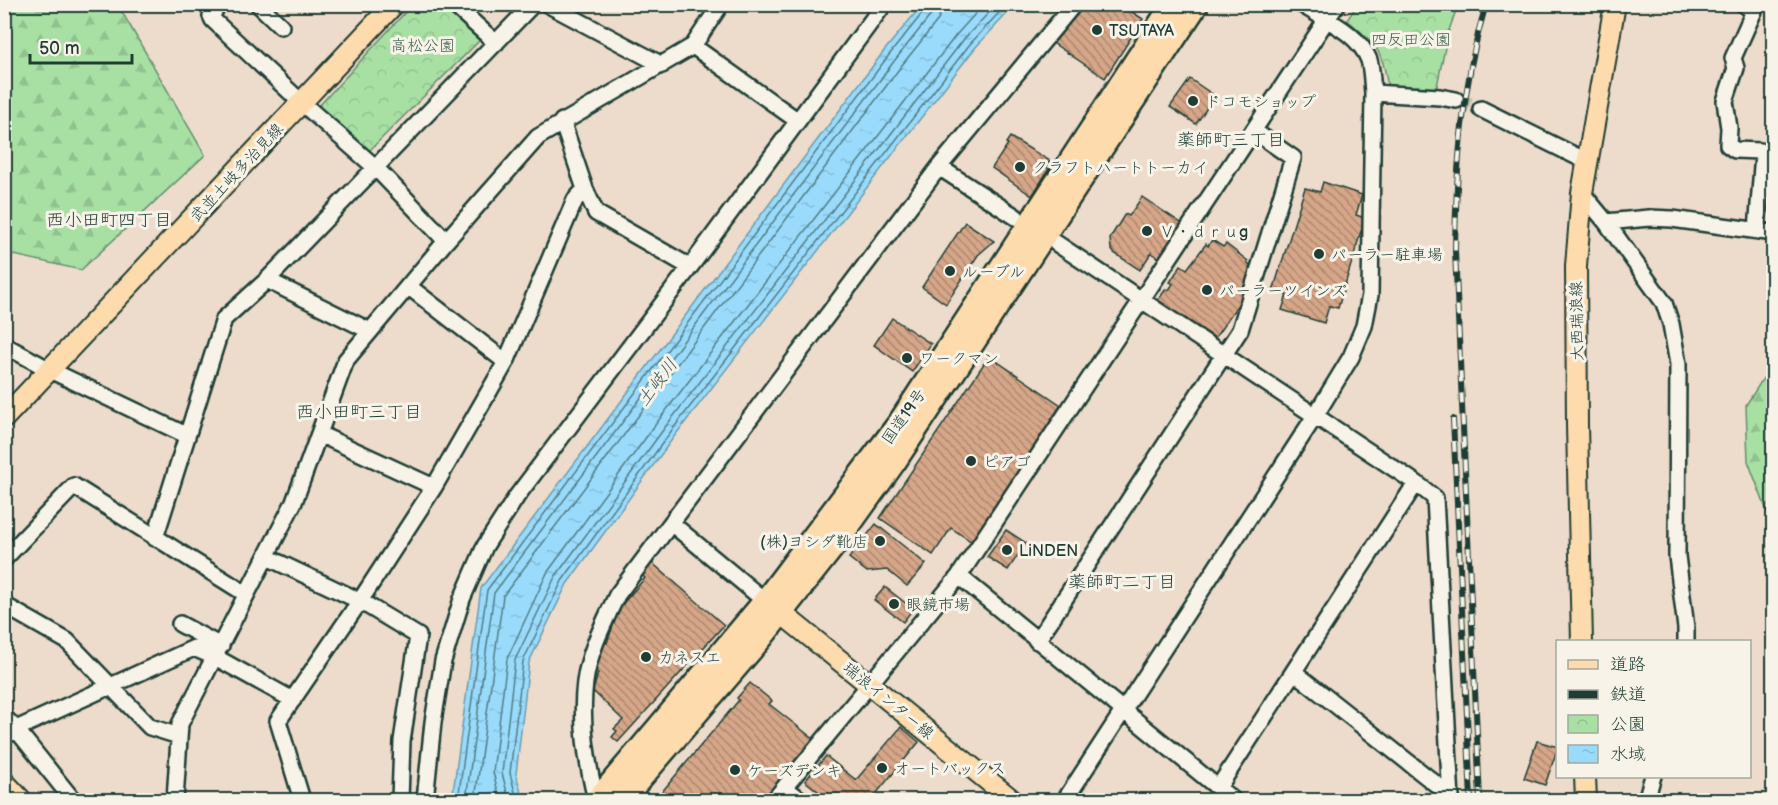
<svg xmlns="http://www.w3.org/2000/svg" width="1778" height="805" viewBox="0 0 1778 805" font-family="'Balsamiq Sans','Klee One',sans-serif">
  <style>
    .forest { fill: url(#forest-firs); stroke: #648e6c; stroke-width: 1.5 }
    .park { fill: url(#park-crowns); stroke: #648e6c; stroke-width: 1.5 }
    .water { fill: url(#water-ripples); stroke: #699cac; stroke-width: 1.5 }
    .lines { fill: none; stroke-linecap: round; stroke-linejoin: round }
    .shore { stroke: #507c84; stroke-width: 1.5 }
    .building { fill: url(#building-back-hatch); stroke: #1f3d34; stroke-width: 1.5 }
    .minor-tunnel { stroke: #c4bcad; stroke-width: 15; stroke-dasharray: 15 8; stroke-linecap: butt }
    .minor-casing { stroke: #1f3d34; stroke-width: 20 }
    .major-casing { stroke: #1f3d34; stroke-width: 24 }
    .highway-casing { stroke: #1f3d34; stroke-width: 27 }
    .minor { stroke: #f7f3e8; stroke-width: 15 }
    .major { stroke: #fedbac; stroke-width: 20 }
    .highway { stroke: #fedbac; stroke-width: 22 }
    .rail-casing { stroke: #1f3d34; stroke-width: 6 }
    .rail { stroke: #f7f3e8; stroke-width: 4; stroke-dasharray: 11; stroke-linecap: butt }
    .poi-dot { fill: #1f3d34; stroke: #f7f3e8; stroke-width: 2 }
    .labels { text-anchor: middle; stroke-width: 6; stroke-linejoin: round; paint-order: stroke }
    .poi-label { font-size: 16px; fill: #1f3d34; stroke: #f7f3e8; text-anchor: start }
    .park-label { font-size: 16px; fill: #3a5e4a; stroke: #f7f3e8 }
    .street-label { font-size: 16px; fill: #1f3d34; stroke: #f7f3e8 }
    .neighbourhood-label { font-size: 18px; fill: #1f3d34; stroke: #f7f3e8 }
    .water-label { font-size: 18px; font-style: italic; fill: #385d5c; stroke: #f7f3e8 }
  </style>
  <defs>
    <pattern id="forest-firs" width="22" height="20" patternUnits="userSpaceOnUse" patternTransform="scale(1.5)"><rect width="22" height="20" fill="#a8e0a4"/><path d="M5 1l3.5 6h-7zM16 11l3.5 6h-7z" fill="#90c18e"/></pattern>
    <pattern id="park-crowns" width="20" height="18" patternUnits="userSpaceOnUse" patternTransform="scale(1.5)"><rect width="20" height="18" fill="#a8e0a4"/><path d="M2 6a3 3 0 1 1 6 0M12 15a3 3 0 1 1 6 0" fill="none" stroke="#90c18e"/></pattern>
    <pattern id="water-ripples" width="26" height="14" patternUnits="userSpaceOnUse" patternTransform="scale(1.5)"><rect width="26" height="14" fill="#9adbfc"/><path d="M2 4q2-2 4 0t4 0M15 11q2-2 4 0t4 0" fill="none" stroke="#84bdd9"/></pattern>
    <pattern id="building-back-hatch" width="6" height="6" patternUnits="userSpaceOnUse" patternTransform="scale(1.5)"><rect width="6" height="6" fill="#d6a688"/><path d="M-1 5l2 2M0 0l6 6M5-1l2 2" fill="none" stroke="#ad8870"/></pattern>
  </defs>
  <rect width="100%" height="100%" fill="#eddccb"/>
  <filter id="ink" filterUnits="userSpaceOnUse"><feTurbulence type="fractalNoise" baseFrequency=".0167" numOctaves="2"/><feDisplacementMap in="SourceGraphic" scale="12" xChannelSelector="R" yChannelSelector="G"/><feConvolveMatrix kernelMatrix="1 2 1 2 8 2 1 2 1" color-interpolation-filters="sRGB"/></filter>
  <g filter="url(#ink)">
    <path class="forest" d="M5,4L118,5L205,155L81,270L5,253Z
      M1773,363V527L1748,461L1746,405Z"/>
    <path class="park" d="M412,5H442L480,40L364,156L317,108Z
      M1357,5H1458L1448,33L1436,91L1388,90C1384,52 1376,43 1347,20Z"/>
    <path class="water" d="M922,5H1015L975,48L676,434L567,584L529,662L516,774L523,800H452L481,588L884,51Z"/>
    <g class="lines">
      <path class="shore" d="M458,800L487,590L889,55L925,10L926,4
        M466,800L494,593L895,60L931,15L934,4
        M475,800L503,596L902,65L938,20L943,4
        M500,800L493,772L507,659L547,573L658,421L957,34L984,4
        M509,800L502,773L515,660L555,577L666,426L964,39L997,4
        M517,800L510,773L523,661L562,581L672,430L970,44L1007,4"/>
    </g>
    <path class="building" d="M1079,4H1120L1143,19L1105,78L1050,41Z
      M1190,79L1215,96L1196,124L1170,107Z
      M1010,137L1050,161L1046,167L1049,169L1032,196L992,168L1008,144L1006,143Z
      M1323,182L1362,195L1356,215L1365,218L1338,308L1329,306L1324,323L1282,310L1287,295L1273,291L1305,188L1320,192Z
      M1142,197L1184,225L1161,259L1151,253L1140,270L1114,253L1111,249L1110,238L1125,214L1129,216Z
      M965,222L994,241L978,255L946,304L922,287Z
      M1212,240L1223,247L1226,244L1248,261L1247,262L1252,267L1245,294L1215,338L1158,300L1166,289L1168,291L1173,284L1170,282L1181,265L1187,269L1206,244L1208,246Z
      M892,318L931,344L912,372L874,345Z
      M989,356L1061,405L972,542L951,528L933,555L880,518Z
      M876,524L926,564L907,586L887,570L867,572L849,558Z
      M1006,530L1026,543L1008,570L987,557Z
      M650,561L724,625L618,742L612,737L617,731L614,729L623,720L593,691L598,673L593,670L601,640L607,643L619,608L645,578L641,574Z
      M885,587L913,609L903,622L874,600Z
      M750,683L772,701L769,704L815,740L766,800H655L739,700L737,698Z
      M901,727L919,742L871,800H829L805,781L826,756L856,780Z
      M1537,741L1558,747L1545,785L1524,778Z"/>
    <g class="lines">
      <path class="minor-tunnel" d="M1456,100L1481,109"/>
      <defs>
        <path id="minor" d="M219,4L211,16L213,20L302,103L376,168L446,241
          M258,4L281,26
          M453,4L496,43
          M547,4L662,65
          M1743,4L1754,11L1733,58L1736,68L1725,101L1729,128L1728,145L1735,150L1760,151L1763,154L1757,230
          M693,46L798,121
          M1373,93L1440,97L1456,100
          M1481,109L1588,162
          M562,121L585,189L596,213L690,267
          M939,167L1016,217
          M1582,193L1606,222L1649,218L1672,219L1774,233
          M1606,222L1664,303L1671,324L1678,364L1677,556L1686,628V642
          M1056,243L1416,483L1435,498L1451,800
          M267,280L370,331
          M408,286L506,362
          M4,345L50,370L186,435
          M319,434L434,487
          M671,523L765,601
          M155,538L224,319L267,280L533,4
          M267,557L360,601L418,636L402,741L400,800
          M4,559L74,486L246,594
          M959,576L1233,800
          M4,605L67,641L150,727L179,736
          M180,624L221,646
          M1037,641L1240,330L1293,158L1254,131
          M1294,672L1451,796
          M4,717L16,729L73,800
          M4,737L16,729L194,648L215,657L293,700
          M785,788L801,800
          M1218,788L1416,483
          M175,800L180,724L294,502L346,360L446,241L538,137L693,46L721,4
          M302,800L278,721L360,601L434,487L506,362L575,200L585,189
          M425,800L433,722L443,661L462,599L485,546L517,496L690,267L884,4
          M596,800C587,762 580,722 585,682C589,651 604,623 617,595L939,167L1074,4
          M774,800L959,576L1337,4
          M1065,800L1315,416L1351,357L1364,326L1370,295L1373,93C1372,83 1372,70 1369,60C1358,32 1325,20 1301,4
          M1646,800L1653,776"/>
        <path id="major" d="M4,418L394,4
          M770,604L1012,800
          M1582,642L1577,425L1576,266L1582,193L1615,4
          M1585,776L1586,800
          M4,782L21,800"/>
        <path id="highway" d="M597,800L765,601L900,422L1173,4
          M622,800L762,637L837,542L895,461L1197,4"/>
      </defs>
      <use href="#minor" class="minor-casing"/>
      <use href="#major" class="major-casing"/>
      <use href="#highway" class="highway-casing"/>
      <use href="#minor" class="minor"/>
      <use href="#major" class="major"/>
      <use href="#highway" class="highway"/>
      <defs>
        <path id="rail" d="M1453,419L1471,800
          M1480,800L1455,251C1456,168 1462,85 1486,4"/>
      </defs>
      <use href="#rail" class="rail-casing"/>
      <use href="#rail" class="rail"/>
    </g>
  </g>
  <g class="poi-dot">
    <circle cx="1097" cy="30" r="6"/>
    <circle cx="1193" cy="101" r="6"/>
    <circle cx="1020" cy="167" r="6"/>
    <circle cx="1147" cy="231" r="6"/>
    <circle cx="1319" cy="254" r="6"/>
    <circle cx="950" cy="271" r="6"/>
    <circle cx="1207" cy="290" r="6"/>
    <circle cx="907" cy="358" r="6"/>
    <circle cx="971" cy="461" r="6"/>
    <circle cx="880" cy="541" r="6"/>
    <circle cx="1007" cy="550" r="6"/>
    <circle cx="894" cy="604" r="6"/>
    <circle cx="646" cy="657" r="6"/>
    <circle cx="882" cy="768" r="6"/>
    <circle cx="735" cy="770" r="6"/>
  </g>
  <g class="labels">
    <g class="poi-label">
      <text x="1109" y="36">TSUTAYA</text>
      <text x="1205" y="107">ドコモショップ</text>
      <text x="1032" y="173">クラフトハートトーカイ</text>
      <text x="1159" y="237">Ｖ・ｄｒｕg</text>
      <text x="1331" y="260">パーラー駐車場</text>
      <text x="962" y="277">ルーブル</text>
      <text x="1219" y="296">パーラーツインズ</text>
      <text x="919" y="364">ワークマン</text>
      <text x="983" y="467">ピアゴ</text>
      <text x="868" y="547" text-anchor="end">(株)ヨシダ靴店</text>
      <text x="1019" y="556">LiNDEN</text>
      <text x="906" y="610">眼鏡市場</text>
      <text x="658" y="663">カネスエ</text>
      <text x="894" y="774">オートバックス</text>
      <text x="747" y="776">ケーズデンキ</text>
    </g>
    <g class="park-label">
      <text x="1411" y="45">四反田公園</text>
      <text x="423" y="51">高松公園</text>
    </g>
    <g class="street-label">
      <text transform="translate(236 172) rotate(-47)" y="6">武並土岐多治見線</text>
      <text transform="translate(1576 321) rotate(-91)" y="6">大西瑞浪線</text>
      <text transform="translate(903 416) rotate(-55)" y="6">国道19号</text>
      <text transform="translate(889 700) rotate(39)" y="6">瑞浪インター線</text>
    </g>
    <g class="neighbourhood-label">
      <text x="1231" y="146">薬師町三丁目</text>
      <text x="109" y="226">西小田町四丁目</text>
      <text x="359" y="418">西小田町三丁目</text>
      <text x="1122" y="588">薬師町二丁目</text>
    </g>
    <g class="water-label">
      <text transform="translate(657 382) rotate(-53)" y="6">土岐川</text>
    </g>
  </g>
  <rect width="1778" height="805" fill="none" stroke="#f7f3e8" stroke-width="24"/>
  <rect x="12" y="12" width="1754" height="781" fill="none" stroke="#1f3d34" stroke-width="2" filter="url(#ink)"/>
  <rect x="1556" y="640" width="195" height="138" fill="#f7f3e8" stroke="#a1aaa0" stroke-width="1.5"/>
  <rect x="1568" y="660" width="30" height="9" fill="#fedbac" stroke="#a1aaa0" stroke-width="1.5"/>
  <text x="1610" y="670" font-size="18" fill="#1f3d34">道路</text>
  <rect x="1568" y="690" width="30" height="9" fill="#1f3d34" stroke="#a1aaa0" stroke-width="1.5"/>
  <text x="1610" y="700" font-size="18" fill="#1f3d34">鉄道</text>
  <rect x="1568" y="715" width="30" height="18" fill="url(#park-crowns)" stroke="#a1aaa0" stroke-width="1.5"/>
  <text x="1610" y="730" font-size="18" fill="#1f3d34">公園</text>
  <rect x="1568" y="745" width="30" height="18" fill="url(#water-ripples)" stroke="#a1aaa0" stroke-width="1.5"/>
  <text x="1610" y="760" font-size="18" fill="#1f3d34">水域</text>
  <path d="M30 54v9h102v-9" fill="none" stroke="#1f3d34" stroke-width="3"/>
  <text x="39" y="54" font-size="18" fill="#1f3d34" stroke="#f7f3e8" stroke-width="4.5" paint-order="stroke">50 m</text>
</svg>
